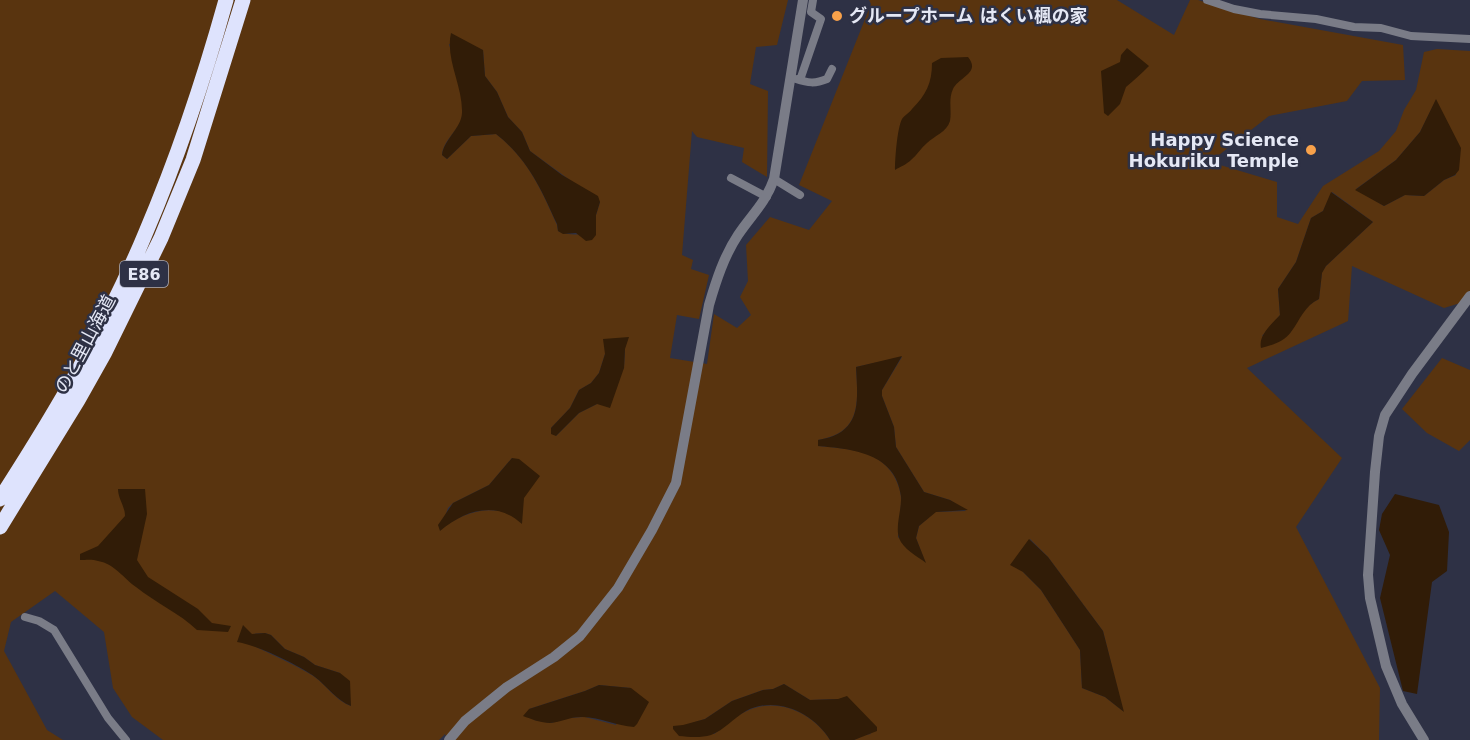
<svg xmlns="http://www.w3.org/2000/svg" width="1470" height="740" viewBox="0 0 1470 740" font-family="'DejaVu Sans','Noto Sans JP',sans-serif">
  <style>
    .green { fill: #59340f; fill-rule: evenodd }
    .water { fill: #311c07 }
    .lines { fill: none; stroke-linecap: round; stroke-linejoin: round }
    .minor { stroke: #7a7c87; stroke-width: 8 }
    .tertiary { stroke: #7a7c87; stroke-width: 10 }
    .motorway { stroke: #dee3fd; stroke-width: 15 }
    .poi-dot { fill: #f8a14a; stroke: #2e3145; stroke-width: 2 }
    .labels { text-anchor: middle; stroke-width: 5; stroke-linejoin: round; paint-order: stroke }
    .shield { fill: #2e3145; stroke: #aeb1c0; stroke-width: 1.5 }
    .shield-label { font-size: 16px; font-weight: bold; fill: #e5e8f5 }
    .poi-label { font-size: 18px; font-weight: bold; fill: #e5e8f5; stroke: #2e3145; text-anchor: start }
    .street-label { font-size: 18px; fill: #e5e8f5; stroke: #2e3145 }
  </style>
  <rect width="100%" height="100%" fill="#2e3145"/>
  <path class="green" d="M0,0H788L777,45L756,47L750,84L768,91L767,177L742,162L744,148L697,137L692,131L682,255L693,260L691,269L709,275L699,319L677,315L670,358L707,364L714,314L737,328L751,315L740,297L748,281L746,245L770,217L809,230L832,201L799,185L871,4L869,0H1117L1174,35L1190,0H1198L1260,19L1403,45L1405,80L1362,81L1347,101L1269,116L1210,162L1277,182V217L1298,224L1323,186L1379,151L1396,131L1404,110L1416,90L1424,52L1437,49L1470,51V300L1444,308L1352,266L1348,321L1247,368L1342,458L1296,527L1380,688L1379,740H854L864,735L871,734L838,699L810,700L784,684L773,689L763,690L732,701L705,719L683,726H673L714,734C725,726 736,715 749,710C779,697 814,714 830,740H448L445,734L439,740H163L132,717L113,688L104,632L55,591L11,622L4,651L47,730L63,740H0ZM449,44L483,50L485,76L497,92L508,117L522,132L530,151L600,202L596,215V235C586,234 566,236 558,231L557,225C541,189 528,159 496,134L471,136L447,159L442,155C443,142 454,134 460,123C469,104 454,64 449,44ZM1436,100L1456,175L1444,180L1424,196L1405,195L1384,206L1356,189L1396,160L1420,132ZM1332,192L1373,222L1326,266L1322,272L1319,299C1305,305 1297,320 1290,333L1262,336L1280,315L1278,289L1296,262L1311,218L1323,211ZM625,349L624,368L597,404L579,413L556,436L551,428L570,408L579,390L591,383L599,373L605,354ZM902,357L882,390V396L894,427L896,447L924,492L950,500L966,511L935,512L919,526L916,538L925,562L898,537C899,524 901,511 901,499C901,491 898,484 894,476C878,449 847,449 818,446V440C862,433 858,402 856,367ZM512,458L513,515C488,504 461,513 440,530L448,508L453,503L489,485ZM1030,539L1048,557L1103,631L1123,711L1105,697L1082,688L1080,650L1041,590L1023,572ZM265,633L271,635L285,649L304,657L315,665L340,673L351,706C334,700 326,683 310,674C291,663 270,654 250,644L252,634ZM599,685L631,688L616,725L585,717L567,718L551,723L534,720L529,709L585,691Z
    M1442,358L1470,370V440L1459,451L1427,433L1402,409Z"/>
  <path class="water" d="M451,33L483,50L485,76L497,92L508,117L522,132L530,151L562,175L598,196L600,202L596,215V235L592,240L586,241L576,233L563,234L558,231L557,224C541,189 528,159 496,134L471,136L447,159L442,155C444,139 461,129 462,113C463,86 445,59 451,33Z
    M1127,48L1149,66C1141,74 1134,80 1126,87L1120,104L1108,116L1104,113L1101,71L1120,62L1121,55Z
    M968,57C981,73 959,77 953,89C948,100 952,110 950,121C947,132 934,136 927,143C921,148 917,155 911,160C907,164 900,167 895,170C895,159 897,129 902,119C904,116 910,112 912,109C926,95 932,83 932,63L941,58Z
    M1436,99L1461,148L1459,170L1455,175L1444,180L1424,196L1405,195L1384,206L1355,190L1396,160L1420,132Z
    M1331,192L1373,222L1326,266L1322,273L1319,299C1305,305 1300,320 1291,332C1284,342 1272,345 1261,348C1258,335 1272,324 1280,315L1278,289L1296,262L1311,218L1323,211Z
    M629,337L625,349L624,368L610,408L597,404L579,413L556,436L551,434V428L570,408L579,390L591,383L599,373L605,354L603,339Z
    M902,356L882,390V396L894,427L896,447L924,492L950,500L968,510L936,512L919,526L916,538L926,563C917,556 903,549 899,538C895,526 902,509 901,496C896,453 852,449 818,446V440C862,433 858,403 856,367Z
    M512,458L519,459L540,476L524,498L522,524C496,500 465,510 440,531L438,525L453,503L489,485Z
    M118,489H145L147,514L137,560L148,577L198,609L212,623L231,626L228,632L197,630C179,613 156,603 136,587C123,578 115,564 98,561C93,559 85,560 80,560V554L98,546L125,516C125,506 118,499 118,489Z
    M1395,494L1439,505L1449,532L1447,571L1432,582L1417,694L1403,691L1380,598L1390,555L1379,530L1382,514Z
    M1029,539L1048,557L1103,631L1124,712L1105,697L1082,688L1080,650L1041,590L1023,572L1010,565Z
    M243,625L252,634L265,633L271,635L285,649L304,657L315,665L340,673L350,681L351,706C336,700 328,687 315,677C298,665 257,645 237,642Z
    M784,684L810,700L838,699L847,696L877,727V731L854,740H830C814,713 776,695 746,711C734,718 724,730 711,735C701,738 689,737 679,736L673,729V726L683,725L705,719L732,701L763,690L773,689Z
    M599,685L631,688L649,702L637,724L634,727C617,726 600,717 583,717C571,716 562,722 550,723C541,723 531,719 523,716L529,709L585,691Z"/>
  <g class="lines">
    <path class="minor" d="M1207,0L1234,9L1260,14L1316,19L1354,27L1381,28L1411,36L1470,39
      M796,79C808,83 815,84 827,79L832,69
      M800,80L821,19L811,12L813,0
      M731,178L767,197
      M774,179L800,195
      M25,617L39,621L54,630L108,718L126,740"/>
    <path class="tertiary" d="M449,740L465,721L507,687L554,657L580,636L618,588L652,530L676,483L709,305C716,281 724,256 738,235C752,214 765,204 774,179L803,0
      M1424,740L1402,704L1386,666L1370,598L1368,575L1375,472L1379,436L1385,415L1412,374L1470,296"/>
    <path class="motorway" d="M0,499C55,414 107,326 146,232C178,157 204,79 226,0
      M0,527L78,400L105,352L161,238L193,160L243,0"/>
  </g>
  <g class="poi-dot">
    <circle cx="837" cy="16" r="6"/>
    <circle cx="1311" cy="150" r="6"/>
  </g>
  <g class="labels">
    <rect class="shield" x="120" y="261" width="48" height="26" rx="4.5"/>
    <g class="shield-label">
      <text x="144" y="280">E86</text>
    </g>
    <g class="poi-label">
      <text x="849" y="22">グループホーム はくい楓の家</text>
      <text x="1299" y="146" text-anchor="end">Happy Science<tspan x="1299" dy="21">Hokuriku Temple</tspan></text>
    </g>
    <g class="street-label">
      <text transform="translate(85 344) rotate(-62)" y="6">のと里山海道</text>
    </g>
  </g>
</svg>
